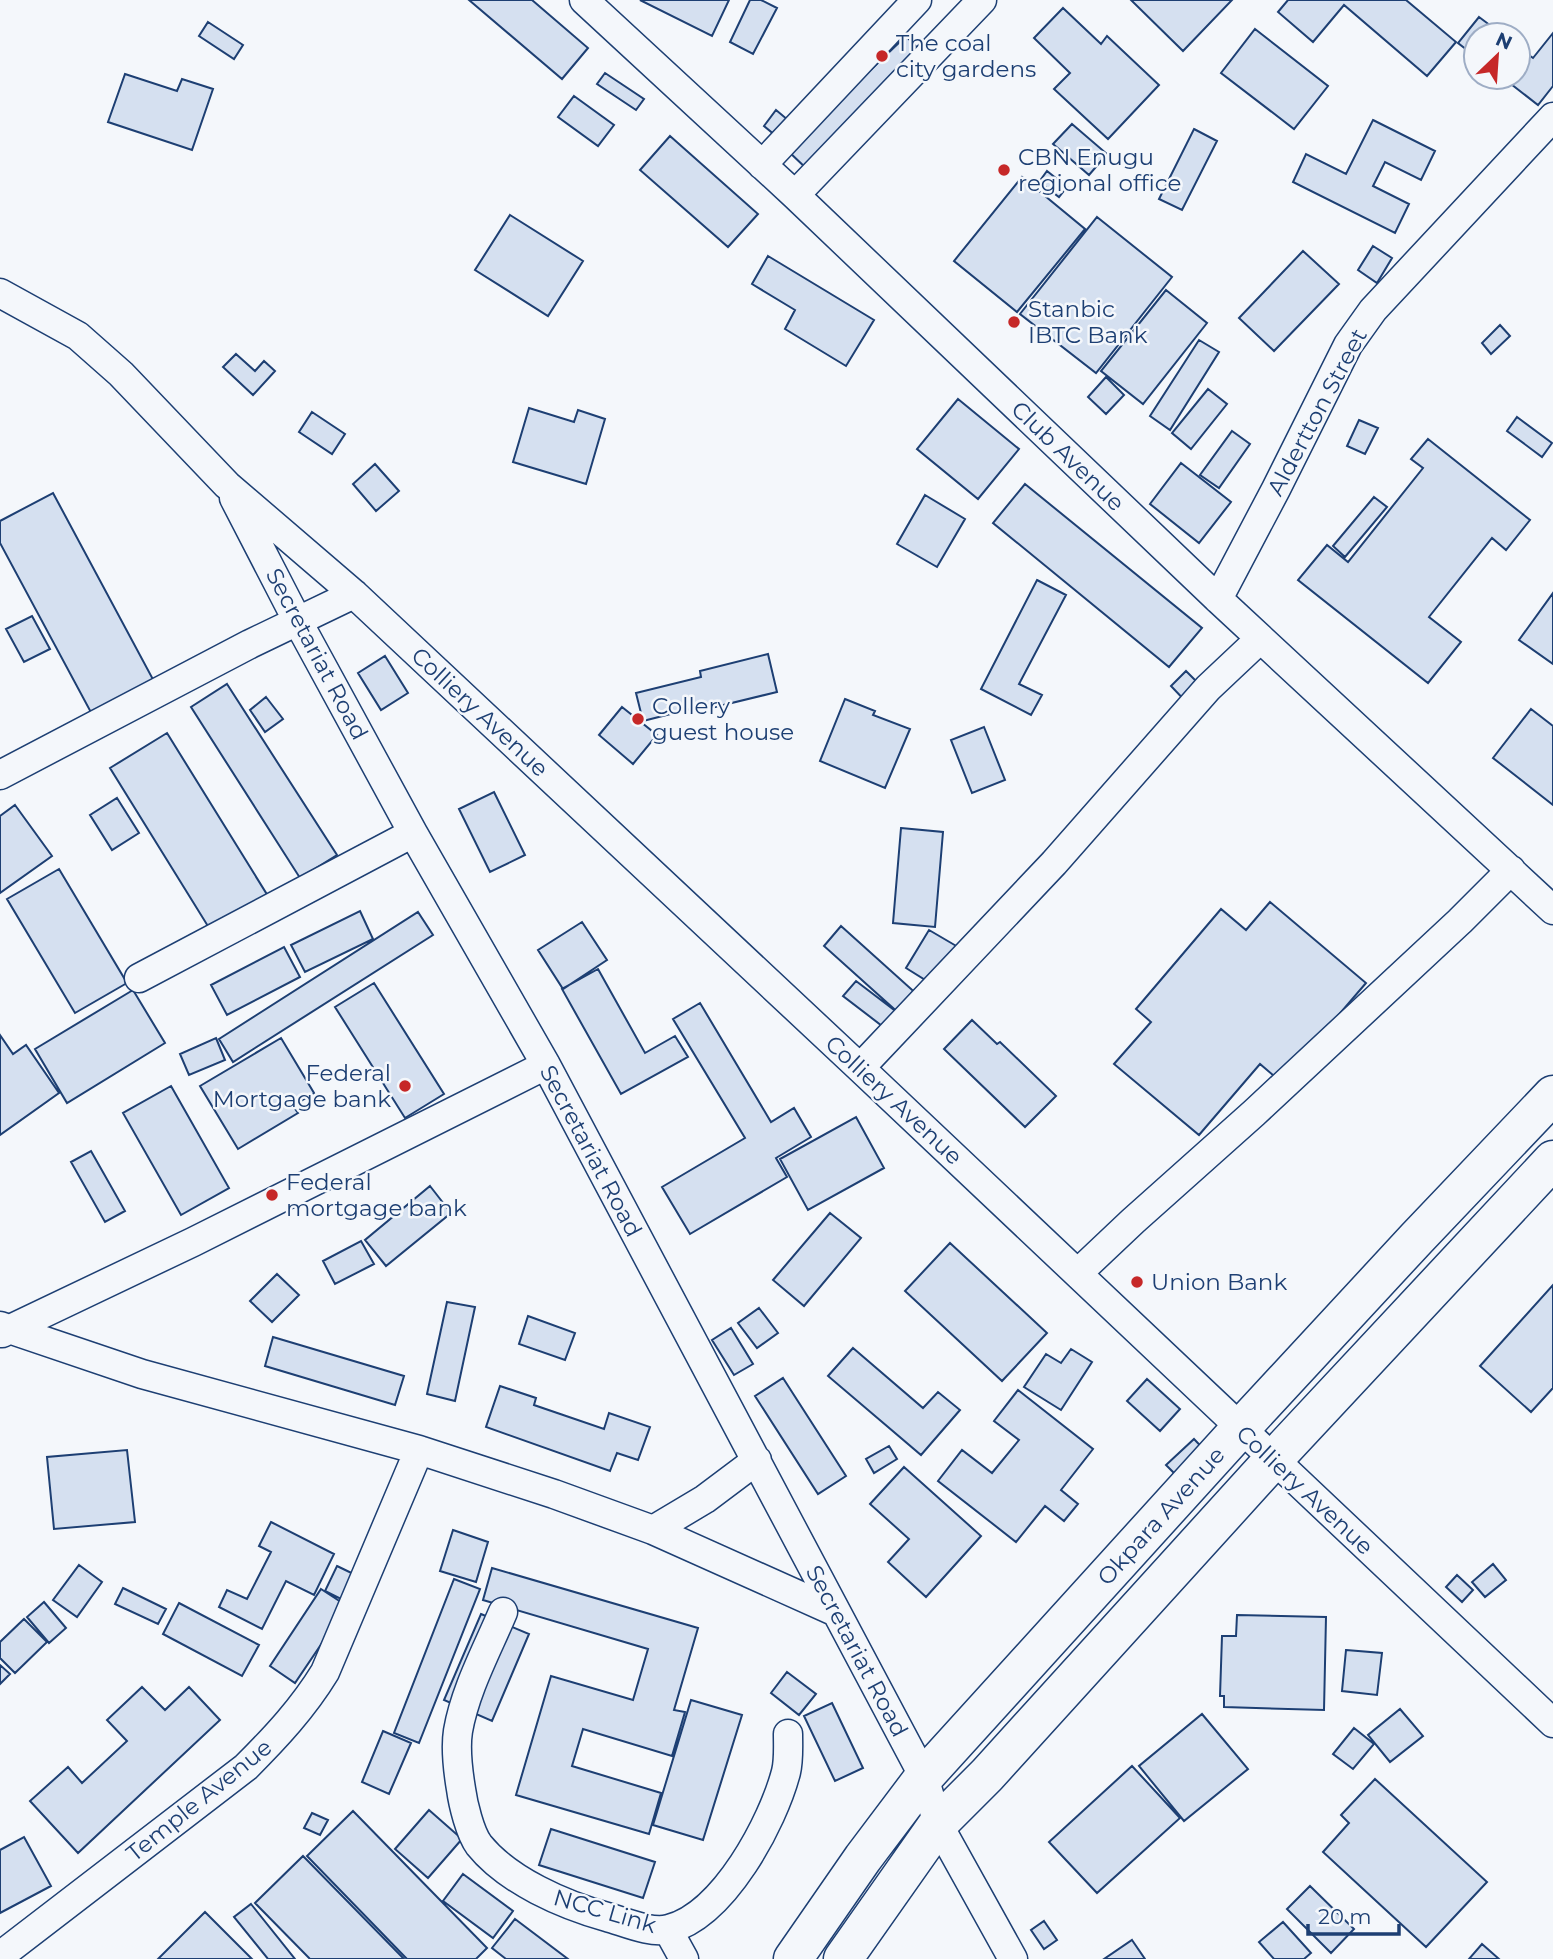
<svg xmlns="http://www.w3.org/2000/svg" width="1553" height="1959" viewBox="0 0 1553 1959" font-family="Montserrat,sans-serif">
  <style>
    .building { fill: #d5e0f0; stroke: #1d3f73; stroke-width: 2 }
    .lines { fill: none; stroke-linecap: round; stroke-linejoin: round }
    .street-casing { stroke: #1d3f73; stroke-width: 31 }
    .primary-casing { stroke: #1d3f73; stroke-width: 41 }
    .street { stroke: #f4f7fb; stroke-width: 28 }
    .primary { stroke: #f4f7fb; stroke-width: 38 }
    .poi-dot { fill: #c62828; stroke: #f4f7fb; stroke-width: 2.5 }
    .labels { text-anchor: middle; stroke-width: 5; stroke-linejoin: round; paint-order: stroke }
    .poi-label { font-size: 23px; fill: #1d3f73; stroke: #f4f7fb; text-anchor: start }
    .street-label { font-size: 23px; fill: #1d3f73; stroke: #f4f7fb }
  </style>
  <rect width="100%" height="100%" fill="#f4f7fb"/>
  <path class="building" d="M469,0H532L588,48L562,79Z
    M640,0H729L712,36Z
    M750,0H761L777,8L753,54L730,42Z
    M1131,0H1232L1183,51Z
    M1288,0H1406L1456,42L1427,76L1344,5L1313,42L1278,12Z
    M1063,8L1101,44L1107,36L1159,85L1108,139L1054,89L1070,73L1034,38Z
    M1479,17L1503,35H1476V57L1458,43Z
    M208,22L243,45L234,59L199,36Z
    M1255,29L1328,86L1294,129L1221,73Z
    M1553,33V86L1538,105L1502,77H1518V47L1533,58Z
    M906,36L926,57L808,170L787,150Z
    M605,73L644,99L636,110L597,84Z
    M125,74L177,91L182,79L213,89L192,150L108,122Z
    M574,96L614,125L598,146L558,117Z
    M776,110L794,125L781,140L764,126Z
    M1373,120L1435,151L1421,180L1385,162L1373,186L1409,204L1395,233L1293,182L1306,154L1346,174Z
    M1072,124L1107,154L1089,175L1053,144Z
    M1194,129L1217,141L1182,210L1159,199Z
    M670,136L758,214L728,247L640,170Z
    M1047,171L1067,187L1059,197L1039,182Z
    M1022,177L1085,229L1017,312L954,261Z
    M510,215L583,261L548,316L475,270Z
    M1097,217L1172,277L1096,373L1020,314Z
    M1373,246L1392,258L1377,283L1358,270Z
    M1303,251L1339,284L1274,351L1239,318Z
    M768,256L874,320L846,366L785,329L795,310L752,284Z
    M1166,290L1207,323L1143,404L1101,371Z
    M1500,325L1510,336L1491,354L1482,343Z
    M1199,340L1219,352L1170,430L1150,416Z
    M236,354L255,371L264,361L275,371L253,395L223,367Z
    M1106,377L1124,395L1106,414L1088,397Z
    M1208,389L1227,404L1191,449L1172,433Z
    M958,399L1019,449L978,499L917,449Z
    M529,408L574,422L578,410L605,419L586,484L513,462Z
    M312,412L345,434L332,454L299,432Z
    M1517,417L1552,443L1542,457L1507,431Z
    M1359,420L1378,428L1365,454L1347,446Z
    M1232,431L1250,444L1219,488L1200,475Z
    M1428,439L1530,520L1506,550L1492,538L1429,617L1461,642L1428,683L1298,580L1327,545L1348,562L1423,468L1411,459Z
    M1181,463L1231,502L1199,543L1150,504Z
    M375,464L399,491L376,511L353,484Z
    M1025,484L1202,628L1169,667L993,523Z
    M53,493L156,685L94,718L0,543V521Z
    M925,495L965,519L937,567L897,544Z
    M1374,497L1387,507L1345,557L1333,546Z
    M1037,580L1066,595L1019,684L1042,695L1031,715L981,689Z
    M1553,593V664L1519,640Z
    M32,616L50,649L24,662L6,629Z
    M768,654L777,692L711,708L710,704L643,721L636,693L701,677L700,671Z
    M385,656L408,693L381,710L358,673Z
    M1186,671L1206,691L1190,706L1171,686Z
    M227,684L337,855L300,878L191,707Z
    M266,697L283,719L265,732L250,710Z
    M845,699L875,711L873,715L910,729L885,788L820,761Z
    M622,707L657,735L633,764L599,735Z
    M1531,709L1553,726V805L1493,758Z
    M984,727L1005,780L972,793L951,740Z
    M167,733L276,909L219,944L110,768Z
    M494,792L525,855L490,872L459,809Z
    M117,798L139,833L112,850L90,815Z
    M15,805L52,856L0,893V816Z
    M901,828L943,832L935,927L893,923Z
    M59,869L127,983L75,1013L7,899Z
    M1270,902L1366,983L1281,1082L1260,1064L1199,1135L1114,1064L1151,1022L1136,1009L1221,909L1246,930Z
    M360,911L373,939L305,972L291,945Z
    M418,912L433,935L233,1062L219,1039Z
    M582,922L607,960L563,989L538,950Z
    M841,926L920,997L902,1016L824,946Z
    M929,930L958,947L935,986L906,968Z
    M284,947L300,977L227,1015L211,985Z
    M598,969L645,1053L675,1036L688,1057L621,1094L562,989Z
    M856,981L898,1013L886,1029L843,996Z
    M374,983L444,1094L405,1118L335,1007Z
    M133,990L165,1043L67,1103L35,1049Z
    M700,1003L771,1122L794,1108L811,1137L776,1158L787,1177L690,1234L662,1187L745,1138L673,1019Z
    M972,1020L997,1044L1000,1042L1056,1096L1025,1127L944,1049Z
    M0,1035L13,1054L26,1045L59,1093L0,1135Z
    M216,1038L225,1060L189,1075L180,1054Z
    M281,1038L314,1093L293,1106L298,1113L238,1149L200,1086Z
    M171,1086L229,1188L181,1215L123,1113Z
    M856,1117L884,1168L808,1210L780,1159Z
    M91,1151L125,1211L105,1222L71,1162Z
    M430,1186L451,1213L386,1266L365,1240Z
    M830,1213L861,1238L804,1306L773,1280Z
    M361,1241L374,1264L335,1284L323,1261Z
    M950,1243L1047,1333L1002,1381L905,1291Z
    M277,1274L299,1295L272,1322L250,1301Z
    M1553,1285V1388L1531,1412L1480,1366Z
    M447,1302L475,1307L455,1401L427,1394Z
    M759,1308L778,1333L757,1348L738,1323Z
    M528,1316L575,1333L565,1360L519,1344Z
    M731,1328L753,1364L734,1375L712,1340Z
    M273,1337L404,1376L395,1405L265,1366Z
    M853,1348L923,1408L938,1392L960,1410L921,1455L828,1376Z
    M1071,1349L1092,1362L1061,1410L1024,1387L1046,1354L1061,1363Z
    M783,1378L846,1476L818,1494L755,1396Z
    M1147,1379L1180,1409L1160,1431L1127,1401Z
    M500,1386L536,1398L534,1405L604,1429L609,1413L650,1427L638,1460L617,1453L610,1471L486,1427Z
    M1018,1390L1093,1449L1061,1490L1078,1504L1064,1521L1045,1506L1016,1542L938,1481L962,1450L992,1473L1019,1440L994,1421Z
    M1194,1439L1211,1457L1183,1482L1166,1465Z
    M889,1446L897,1459L874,1473L866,1459Z
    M127,1450L135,1522L54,1529L47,1457Z
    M904,1467L981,1536L926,1597L888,1562L909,1539L870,1504Z
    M271,1522L334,1554L314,1595L286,1581L262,1629L219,1607L227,1590L247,1599L271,1552L259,1546Z
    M453,1530L488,1542L476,1582L440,1571Z
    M1493,1564L1506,1580L1485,1597L1472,1582Z
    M79,1565L102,1582L77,1617L53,1600Z
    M337,1566L364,1579L351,1604L325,1591Z
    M492,1568L698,1628L674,1710L685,1712L672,1756L583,1729L572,1766L661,1793L649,1834L516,1795L551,1676L633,1700L648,1649L483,1600Z
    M1457,1575L1473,1590L1462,1602L1446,1587Z
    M454,1579L480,1589L419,1743L394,1733Z
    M123,1588L166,1609L158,1624L115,1604Z
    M321,1589L347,1606L295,1683L270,1666Z
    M44,1602L66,1628L49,1643L27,1617Z
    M179,1603L259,1645L242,1676L163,1634Z
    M481,1614L529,1634L492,1721L444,1700Z
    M1237,1615L1326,1617L1324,1710L1224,1707V1696H1220L1222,1636H1236Z
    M24,1619L47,1642L15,1673L0,1658V1642Z
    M1346,1650L1382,1653L1377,1695L1342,1691Z
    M0,1665L10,1674L0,1684Z
    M787,1672L816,1694L799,1715L771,1693Z
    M142,1687L165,1710L189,1687L220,1720L78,1853L30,1801L68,1767L82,1783L127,1741L107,1720Z
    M691,1700L742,1715L703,1840L653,1825Z
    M832,1703L863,1768L835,1781L804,1716Z
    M1400,1709L1423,1736L1390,1762L1368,1735Z
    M1202,1714L1248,1769L1184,1821L1139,1766Z
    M1354,1728L1374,1744L1353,1769L1333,1754Z
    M383,1731L411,1743L389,1794L362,1782Z
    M1132,1766L1180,1818L1097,1893L1049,1842Z
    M1375,1779L1487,1882L1426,1947L1323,1852L1349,1823L1341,1815Z
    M429,1810L462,1839L428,1878L395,1849Z
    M353,1811L487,1948L476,1959H407L307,1856Z
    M312,1813L328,1820L320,1835L304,1828Z
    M551,1829L655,1862L643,1898L539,1865Z
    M24,1837L51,1886L0,1913V1850Z
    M303,1856L404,1959H310L255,1903Z
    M463,1874L513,1911L493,1938L443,1901Z
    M1310,1886L1354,1929L1331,1953L1287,1909Z
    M251,1904L295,1959H268L234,1917Z
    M205,1912L252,1959H158Z
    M515,1919L568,1959H506L492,1948Z
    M1044,1921L1057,1940L1044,1949L1031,1930Z
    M1283,1922L1311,1953L1304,1959H1274L1259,1942Z
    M1132,1940L1145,1959H1104Z
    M1482,1944L1499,1959H1469Z"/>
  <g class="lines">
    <defs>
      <path id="street" d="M584,0L795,195L1218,599L1553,910
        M762,165L917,0
        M795,195L982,0
        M0,293L78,336L121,374L227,485L354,594L860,1068L1553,1723
        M234,498L297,620L413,833L546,1065L924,1777L938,1824L1013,1959
        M1218,599L1276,489L1348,345L1373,310L1553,117
        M0,775L250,644L354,594
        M139,978L413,833
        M860,1068L1054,863L1208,688L1260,639
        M1078,1273L1133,1221L1254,1113L1460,921L1511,870
        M0,1326L142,1374L419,1450L554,1494L653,1530L836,1612
        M2,1333L193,1242L546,1065
        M653,1530L705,1499L757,1460
        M503,1612C487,1650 465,1690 458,1731C455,1750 458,1771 461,1789C463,1804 470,1833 479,1845C508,1881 564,1905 607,1917C625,1922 651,1934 669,1929C724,1915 773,1822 786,1772C789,1760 788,1746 788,1734
        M668,1930L684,1959
        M0,1956L246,1767C276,1737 303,1708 325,1672L419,1450"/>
      <path id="primary" d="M793,1959L863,1858L924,1777L1240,1429L1416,1239L1553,1095
        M843,1959L938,1824L987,1775L1273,1460L1553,1160"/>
    </defs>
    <use href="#street" class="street-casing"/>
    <use href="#primary" class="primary-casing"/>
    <use href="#street" class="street"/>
    <use href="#primary" class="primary"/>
  </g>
  <g class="poi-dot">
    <circle cx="882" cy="56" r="7"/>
    <circle cx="1004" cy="170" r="7"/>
    <circle cx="1014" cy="322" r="7"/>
    <circle cx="638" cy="719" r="7"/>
    <circle cx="405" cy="1086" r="7"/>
    <circle cx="272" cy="1195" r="7"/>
    <circle cx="1137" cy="1282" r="7"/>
  </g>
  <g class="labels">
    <g class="poi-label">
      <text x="896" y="51">The coal<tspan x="896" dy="26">city gardens</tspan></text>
      <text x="1018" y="165">CBN Enugu<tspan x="1018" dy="26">regional office</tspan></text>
      <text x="1028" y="317">Stanbic<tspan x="1028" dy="26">IBTC Bank</tspan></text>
      <text x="652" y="714">Collery<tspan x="652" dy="26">guest house</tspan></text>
      <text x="391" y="1081" text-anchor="end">Federal<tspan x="391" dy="26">Mortgage bank</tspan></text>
      <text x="286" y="1190">Federal<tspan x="286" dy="26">mortgage bank</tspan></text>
      <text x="1151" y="1290">Union Bank</text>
    </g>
    <g class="street-label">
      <text transform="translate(1317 412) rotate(-62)" y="8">Aldertton Street</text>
      <text transform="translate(1068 456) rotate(44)" y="8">Club Avenue</text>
      <text transform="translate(317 654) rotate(62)" y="8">Secretariat Road</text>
      <text transform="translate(480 712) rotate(43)" y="8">Colliery Avenue</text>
      <text transform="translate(894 1100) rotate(43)" y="8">Colliery Avenue</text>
      <text transform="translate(591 1151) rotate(62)" y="8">Secretariat Road</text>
      <text transform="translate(1305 1490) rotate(43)" y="8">Colliery Avenue</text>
      <text transform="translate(1161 1516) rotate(-48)" y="8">Okpara Avenue</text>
      <text transform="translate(857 1651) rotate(62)" y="8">Secretariat Road</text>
      <text transform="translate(199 1800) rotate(-39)" y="8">Temple Avenue</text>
      <text transform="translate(605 1911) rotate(16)" y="8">NCC Link</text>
    </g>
  </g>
  <g transform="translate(1497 56) rotate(25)"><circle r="33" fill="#f4f7fb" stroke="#9eadc5" stroke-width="2"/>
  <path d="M0-5L12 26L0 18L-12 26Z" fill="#c62828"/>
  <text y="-10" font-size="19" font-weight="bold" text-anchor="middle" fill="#1d3f73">N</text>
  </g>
  <path d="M1308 1924v10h91v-10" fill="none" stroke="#1d3f73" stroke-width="3.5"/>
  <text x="1318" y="1924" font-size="21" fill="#1d3f73" stroke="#f4f7fb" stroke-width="5" paint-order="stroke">20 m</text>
</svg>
